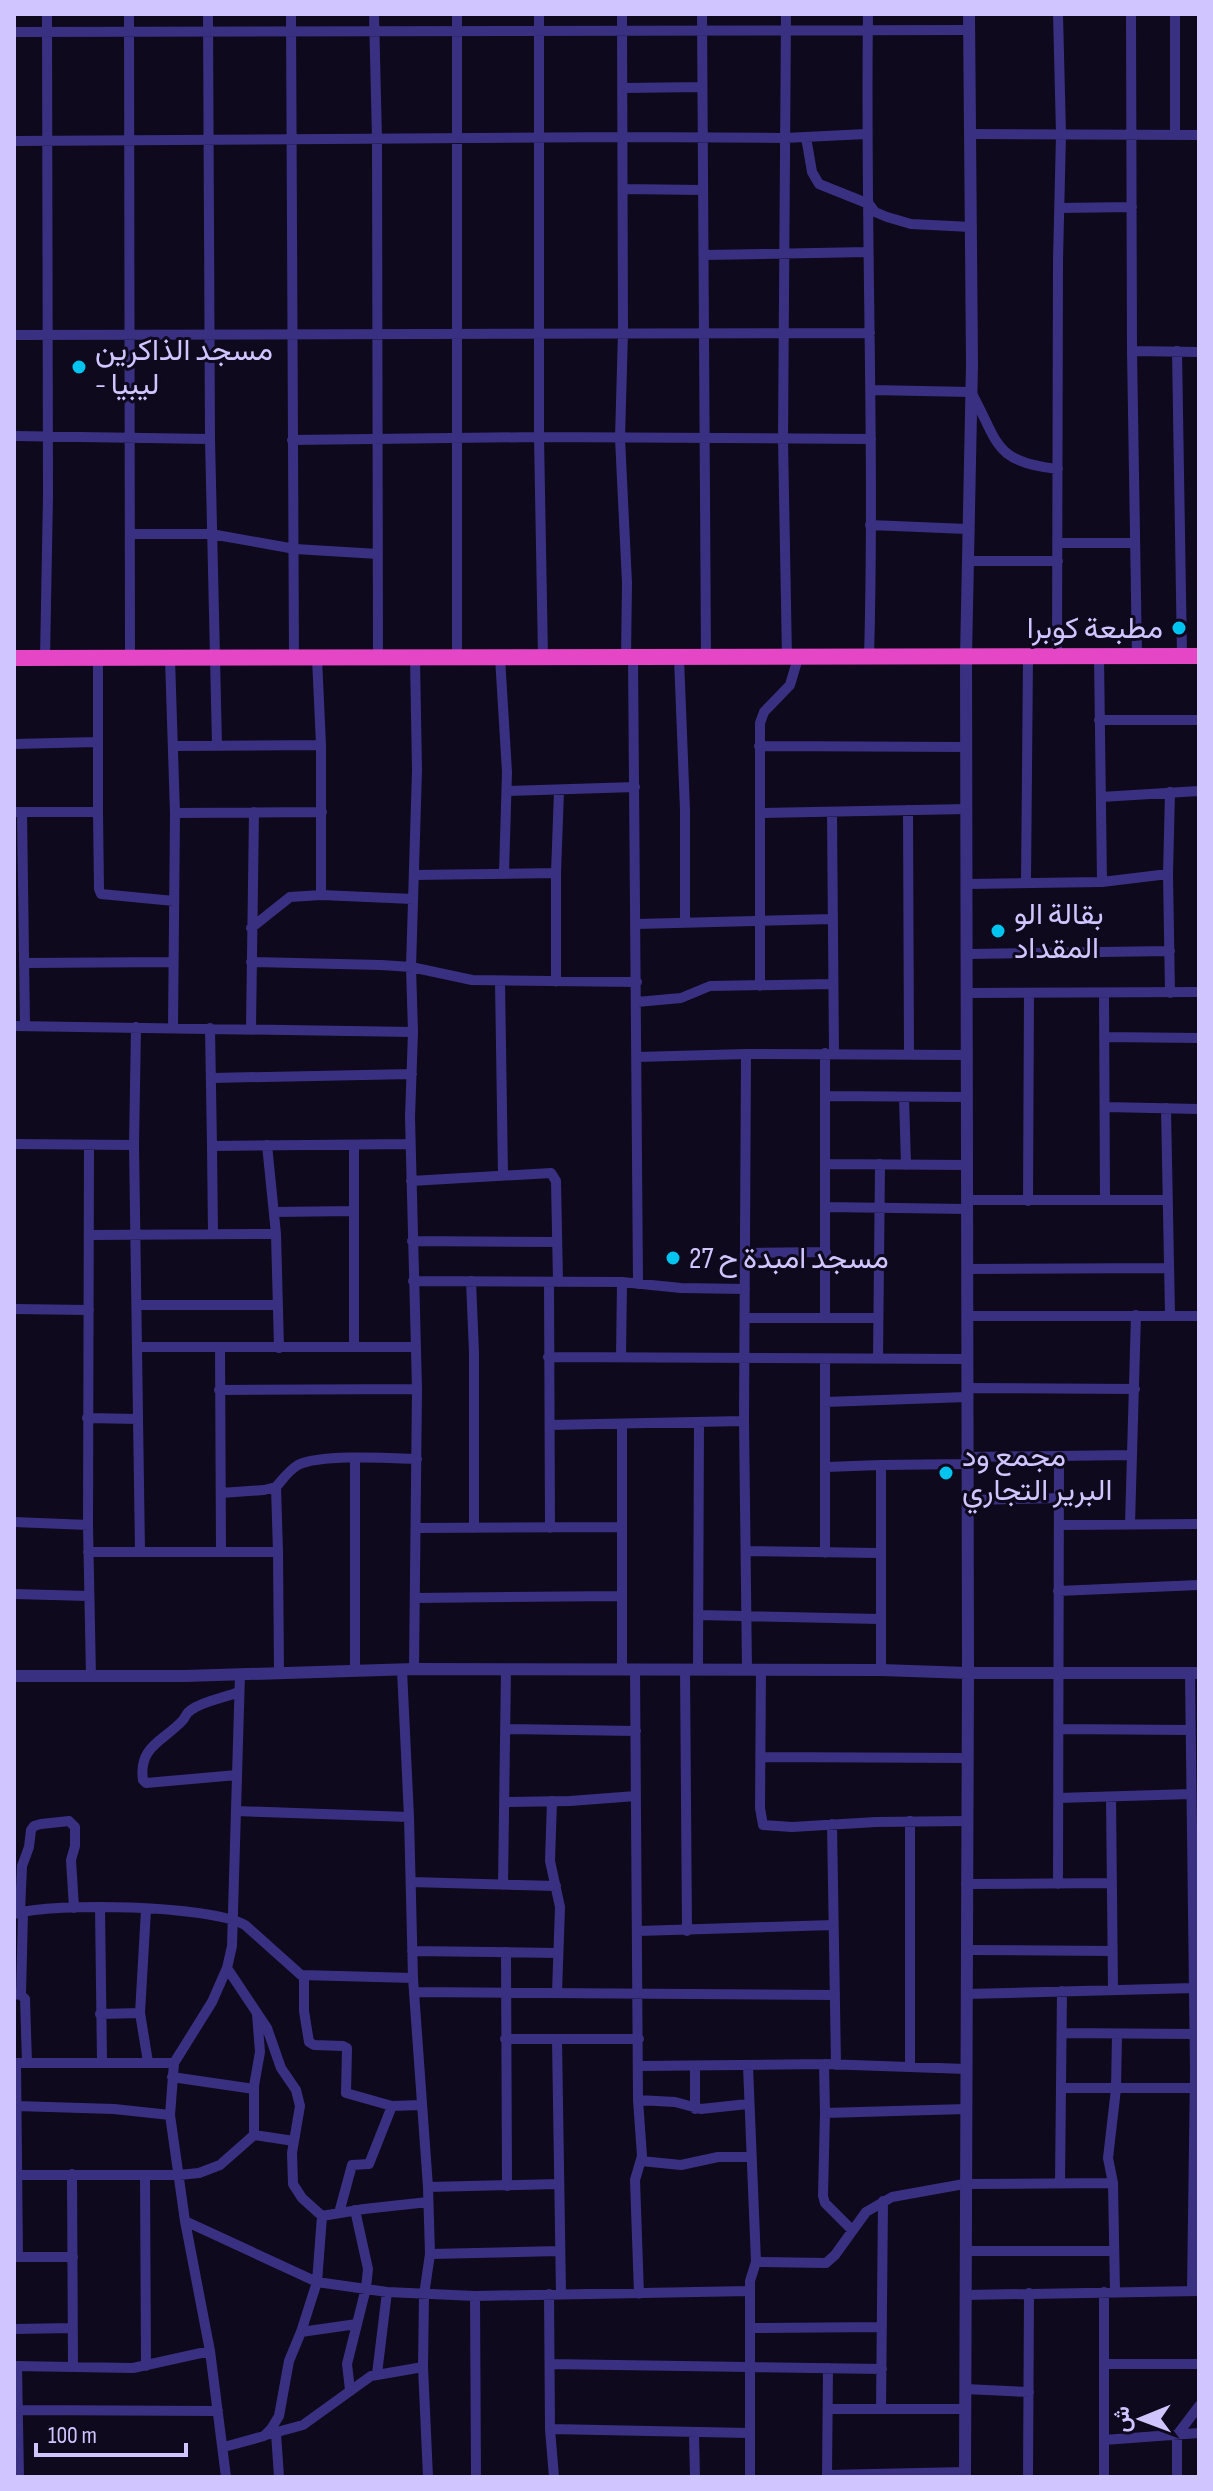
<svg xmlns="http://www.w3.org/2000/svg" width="1213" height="2491" viewBox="0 0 1213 2491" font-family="'Sofia Sans Condensed',Vazirmatn,sans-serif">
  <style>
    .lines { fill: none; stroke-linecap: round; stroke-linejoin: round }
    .minor { stroke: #3a3081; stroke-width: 10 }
    .tertiary { stroke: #3a3081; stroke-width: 12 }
    .trunk { stroke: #e546c6; stroke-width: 16 }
    .poi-dot { fill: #00c4f0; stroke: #0e091d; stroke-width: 3 }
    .labels { text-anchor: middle; stroke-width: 6; stroke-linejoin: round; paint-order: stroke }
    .poi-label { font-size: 30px; fill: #d1c5ff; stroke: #0e091d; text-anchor: start }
  </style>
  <rect width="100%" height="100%" fill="#0e091d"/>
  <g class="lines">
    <path class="minor" d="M129,14L130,659
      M208,14L210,439L217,745
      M291,14L294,658
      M374,14L377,139L378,658
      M539,14V437L543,657
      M622,14L623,332L620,438L627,583L626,657
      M702,14L706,658
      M786,14L783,440L787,658
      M868,14C865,229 875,443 869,658
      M1131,14L1132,351L1137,657
      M14,32L969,30
      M623,88L702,87
      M970,134L1199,135
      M1175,135V14
      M806,137L812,172L819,184L869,204L875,212L887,217L911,224L971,227
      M14,141L623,137L785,138L866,134
      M623,189L702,190
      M1060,208L1132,207
      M705,255L868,252
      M14,335L870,333
      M1132,351L1199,352
      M1177,351L1182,656
      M871,390L971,392C999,442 992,462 1058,469
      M14,436L210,439
      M292,440L539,437L871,439
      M870,525L967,529
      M130,534H211L295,549L378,554
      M1058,543H1135
      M967,561H1058
      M500,657L507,772L504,873
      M1057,657L1058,260L1061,134L1058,14
      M1099,657L1102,882
      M45,658L48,496L47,14
      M98,658V812
      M457,658V14
      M633,658L638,1284
      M679,658L685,810V923
      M170,659L175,813L173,1028
      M1099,720H1199
      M14,744L97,742
      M173,746L321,745
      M759,746L966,747
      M507,791L635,787
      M1170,792L1168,874L1170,993
      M1101,797L1199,791
      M908,810L909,1054
      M14,812H98L99,889L101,894L174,901
      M22,812L25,1026
      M175,813L322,812
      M760,813V723L764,712L790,685L798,658
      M832,813L834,1053
      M414,875L556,873
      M1026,882L1028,657
      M967,884L1102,882L1168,874
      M321,895L413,899
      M636,924L832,919
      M251,928L290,897L321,895V745L317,658
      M967,954L1170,951
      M251,962L381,965L411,967L472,980L637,982
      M25,963L173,962
      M500,981L503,1175
      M556,982V873L559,791
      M760,986V813L967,809
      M967,993L1199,992
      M1104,993L1105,1200
      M637,1002L681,998L710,986L833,984
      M14,1026L413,1032
      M136,1027L134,1145L140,1552
      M210,1028L212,1146L410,1144
      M251,1028L254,812
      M1104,1037L1199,1038
      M825,1053V1317
      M746,1054L744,1421L747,1670
      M637,1057L746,1054L967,1055
      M212,1078L412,1074
      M825,1096L966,1097
      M904,1097L906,1165
      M1105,1107L1199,1109
      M1166,1108L1170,1315
      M14,1144L134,1145
      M89,1145L88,1525L91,1677
      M267,1145L276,1234L279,1348
      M212,1146L213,1234
      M825,1164L966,1165
      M411,1181L551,1173L556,1181L558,1282
      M967,1200H1167
      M1028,1201L1029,993
      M825,1207L967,1209
      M274,1212L354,1211
      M89,1235L276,1234
      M412,1241L557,1242
      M745,1253L826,1252
      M967,1269L1169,1268
      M413,1281L622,1282L681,1288L745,1289
      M471,1281L474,1353V1528
      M549,1282L550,1528
      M137,1305H278
      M14,1309L89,1310
      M968,1316H1199
      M745,1318H877
      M137,1347H416
      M220,1347L221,1552
      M354,1347V1145
      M621,1356L622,1282
      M548,1357L967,1359
      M825,1359V1553
      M878,1359L880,1164
      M967,1388L1135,1389
      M219,1390L417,1389
      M825,1402L967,1397
      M87,1418L138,1419
      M550,1425L744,1421
      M966,1457L1132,1455
      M826,1467L881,1465
      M221,1493L264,1490L276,1487
      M967,1500L1059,1498
      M14,1522L88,1525
      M1130,1524L1136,1315
      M1060,1525L1199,1524
      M416,1528L621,1527
      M746,1551L879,1553
      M88,1552H278L279,1672
      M278,1552L276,1487C283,1479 289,1470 298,1465C320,1454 390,1458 417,1459
      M1058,1591L1199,1585
      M14,1594L89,1596
      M415,1598L621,1596
      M698,1615L880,1619
      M414,1669L417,1389L410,1117L413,1032L411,967L417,770L415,658
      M622,1669V1424
      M635,1669L638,2100L642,2156L635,2180L639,2294
      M685,1669L687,1931
      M698,1669L699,1422
      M402,1670L409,1817L413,1978L428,2187L430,2254L424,2295L423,2367L428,2477
      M761,1670L760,1808L763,1825L792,1827L876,1822L966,1821
      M881,1670V1465L966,1464
      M355,1671V1458
      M1190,1673L1195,2071L1192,2291
      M505,1729L636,1731
      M1059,1729L1190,1730
      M761,1757L966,1758
      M237,1775L146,1783L143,1780C138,1746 164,1741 183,1720C187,1715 185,1714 191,1710C203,1701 224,1698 239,1692
      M1111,1797L1113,1990
      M1058,1798L1191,1794
      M552,1801L550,1861L560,1907L557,1993
      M504,1802L570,1801L636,1796
      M236,1811L409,1817
      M910,1821V2066
      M832,1824L836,2065
      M411,1882L556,1886
      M966,1884L1111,1883
      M1058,1884L1059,1457
      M503,1885L506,1669
      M100,1907L102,2062
      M20,1912L22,1866L29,1847L31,1830L34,1826L41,1824L69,1821L75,1827V1846L71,1860L74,1908
      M14,1914C55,1902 209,1905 245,1925L301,1975L413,1978
      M638,1931L833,1925
      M966,1950L1112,1951
      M412,1951L558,1953
      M506,1952L507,2186
      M227,1968L267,2028L281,2068L296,2090L300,2106L292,2153L293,2184L302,2198L322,2216
      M304,1976V2011L309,2042L314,2045L343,2046L347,2048L346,2093L392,2106L421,2105
      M415,1992L835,1995
      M14,1994L21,1995L25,1999L27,2063
      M966,1994L1194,1988
      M21,1995L23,1912
      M140,2013L148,2062
      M100,2014L140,2013L146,1910
      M1062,2033L1194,2034
      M505,2039H639
      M557,2039L561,2294
      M14,2063H174
      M16,2063L18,2257
      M824,2064L825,2113L823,2196L825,2203L852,2230
      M639,2066L824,2064L966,2069
      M695,2066V2109
      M748,2066L756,2262
      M172,2077L254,2089
      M1061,2088H1195
      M638,2100L675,2102L701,2109L748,2104
      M16,2106L114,2109L170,2115
      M825,2113L966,2109
      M254,2135V2086L260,2052L257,2014
      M641,2161L681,2165L718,2157H750
      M72,2174L73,2367
      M17,2175H179L199,2173L220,2165L254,2135L294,2141
      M145,2176L146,2366
      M1060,2183L1062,1991
      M428,2187L558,2184
      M339,2213L352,2165L369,2164L392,2106
      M185,2221L317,2282L387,2292L475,2296L750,2291
      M965,2251H1114
      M430,2254L559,2251
      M14,2257H73
      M1104,2292V2477
      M1115,2292L1113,2183L1108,2158L1116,2089L1117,2034
      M549,2294L550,2429L554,2477
      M965,2295L1199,2291
      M475,2296L476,2477
      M750,2328L882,2327
      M14,2329L72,2328
      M301,2332L357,2324
      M550,2364L882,2369
      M1104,2364H1199
      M14,2366L133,2368L210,2351
      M17,2366L19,2477
      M377,2374L387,2292
      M965,2389L1029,2392
      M350,2390L347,2364L366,2288L368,2269L355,2210
      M828,2409H965
      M881,2409L883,2201
      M18,2410L218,2411
      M550,2429L749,2433
      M276,2433L279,2477
      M694,2433L695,2477
      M266,2435L303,2425L371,2376L423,2367
      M1104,2440L1199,2433
      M224,2447L264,2436L271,2429L279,2416L289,2361L301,2332L317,2282L322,2216L364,2209L428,2202
      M827,2475L965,2472
      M226,2477L210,2351L185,2221L170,2115L174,2063L212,2002L227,1968L232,1946L240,1674
      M750,2477V2281L756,2262L826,2263L835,2255L866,2212L892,2197L964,2184L1113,2183
      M827,2477L828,2368
      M1028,2477L1029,2293
      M1177,2477V2435L1199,2406"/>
    <path class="tertiary" d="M14,1676H185L414,1669L881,1670L968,1673H1199
      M965,2477L968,1673L966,657L972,364L969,14"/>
    <path class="trunk" d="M14,658L1199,656"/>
  </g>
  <g class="poi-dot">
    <circle cx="79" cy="367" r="8"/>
    <circle cx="1179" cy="628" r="8"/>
    <circle cx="998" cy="931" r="8"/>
    <circle cx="673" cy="1258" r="8"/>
    <circle cx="946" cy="1473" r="8"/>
  </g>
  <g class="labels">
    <g class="poi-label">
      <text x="95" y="360">مسجد الذاكرين<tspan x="95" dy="34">- ليبيا</tspan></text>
      <text x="1163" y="638" text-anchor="end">مطبعة كوبرا</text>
      <text x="1014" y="924">بقالة الو<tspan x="1014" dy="34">المقداد</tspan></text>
      <text x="689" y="1268">مسجد امبدة ح 27</text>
      <text x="962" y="1466">مجمع ود<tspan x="962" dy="34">البرير التجاري</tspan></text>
    </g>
  </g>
  <rect width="1213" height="2491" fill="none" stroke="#d1c5ff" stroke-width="32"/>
  <g transform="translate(1141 2419) rotate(269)" stroke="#0e091d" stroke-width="6" paint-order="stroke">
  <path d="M0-6L14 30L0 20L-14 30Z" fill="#d1c5ff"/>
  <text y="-12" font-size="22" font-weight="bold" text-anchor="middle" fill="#d1c5ff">ش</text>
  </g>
  <path d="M36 2443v12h150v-12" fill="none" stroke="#d1c5ff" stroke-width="4"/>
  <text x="48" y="2443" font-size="24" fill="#d1c5ff" stroke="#0e091d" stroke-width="6" paint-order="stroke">100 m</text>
</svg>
